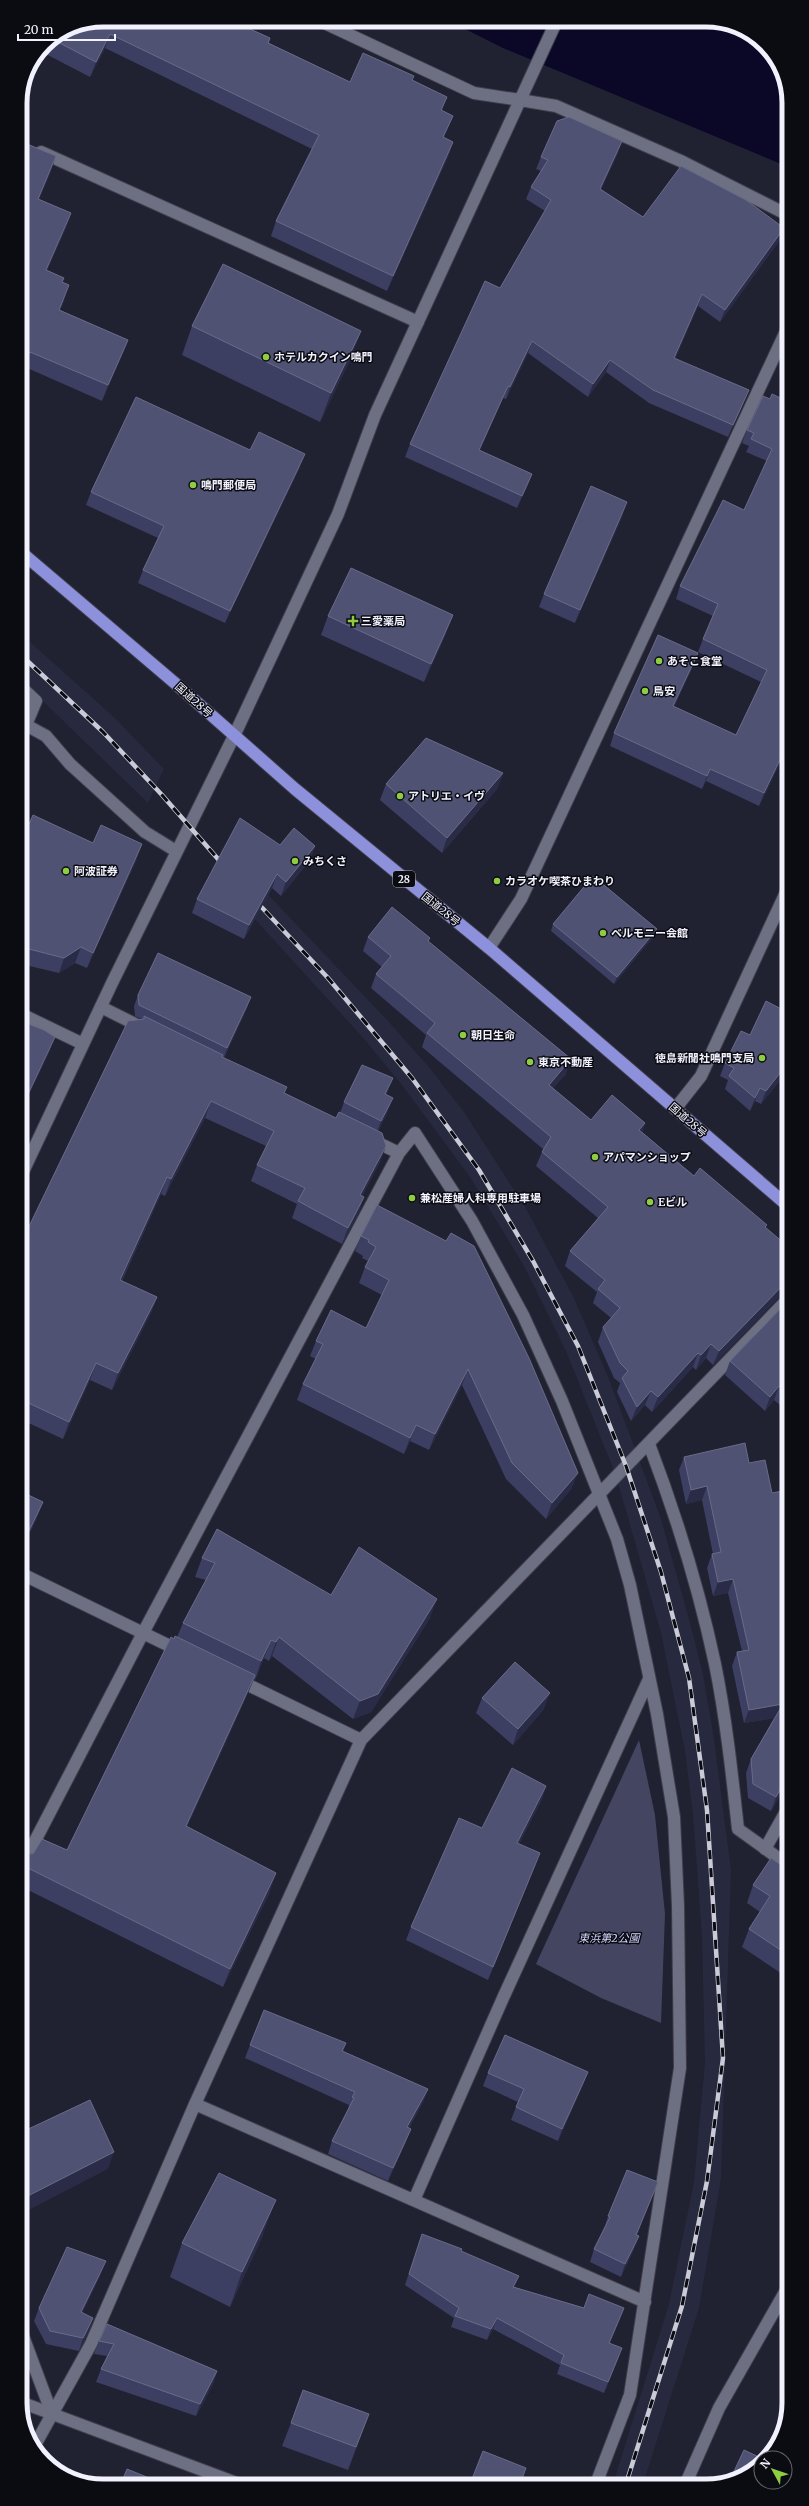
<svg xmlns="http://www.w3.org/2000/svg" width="809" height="2506" viewBox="0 0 809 2506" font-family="Merriweather,'Noto Sans JP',serif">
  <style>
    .built { fill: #27293e }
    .green { fill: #434561 }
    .water { fill: #0a0727 }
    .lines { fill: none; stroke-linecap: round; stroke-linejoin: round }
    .minor-casing { stroke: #3d3d4b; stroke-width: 14 }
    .tertiary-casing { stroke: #3d3d4b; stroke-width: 14 }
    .trunk-casing { stroke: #3d3d4b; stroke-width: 14 }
    .minor { stroke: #6d6f82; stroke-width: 12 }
    .tertiary { stroke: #6d6f82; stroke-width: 12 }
    .trunk { stroke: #8d90da; stroke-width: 12 }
    .rail-casing { stroke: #cacbd8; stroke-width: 4.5 }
    .rail { stroke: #0b0b12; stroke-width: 3; stroke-dasharray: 9; stroke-linecap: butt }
    .wall { fill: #3d3f62 }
    .shaded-wall { fill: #292b47 }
    .building { fill: #505273; stroke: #696b88 }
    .poi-dot { fill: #8ecd43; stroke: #0b0b12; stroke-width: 1.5 }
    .labels { text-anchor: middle; stroke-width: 3; stroke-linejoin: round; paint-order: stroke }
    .shield { fill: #0b0b12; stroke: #acadb7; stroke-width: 1 }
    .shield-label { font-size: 10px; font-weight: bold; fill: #f1f2fe }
    .poi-label { font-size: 11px; font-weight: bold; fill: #f1f2fe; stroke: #0b0b12; text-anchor: start }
    .street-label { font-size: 11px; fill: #f1f2fe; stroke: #0b0b12 }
    .park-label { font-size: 11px; font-style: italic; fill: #d1d5ff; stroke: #0b0b12 }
    .rim { fill: none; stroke: #f1f2fe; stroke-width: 5 }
  </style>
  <rect width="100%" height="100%" fill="#202131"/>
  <path class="built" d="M21,634L116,719L164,769L148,803L21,680Z
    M223,847L388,1021L428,1066L464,1112L525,1207L573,1296L609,1379L661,1519L689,1619L703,1674L714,1739L731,1870L721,2179L699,2308L643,2484H613L669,2304L694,2182L705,2063L702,1936L693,1815L685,1751L661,1633L616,1476L566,1351L524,1266L470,1177L402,1085L365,1040L211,871Z"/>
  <path class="green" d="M639,1740L655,1815L665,1914L661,2023L601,1998L536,1964Z"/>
  <path class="water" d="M447,20H712L761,40L786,81V166L503,48Z"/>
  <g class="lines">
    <defs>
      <path id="minor" d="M520,100L556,106L683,162L786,214
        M41,152L418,322
        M21,687L36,701L26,725L46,736L70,764L145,832L176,851
        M21,736L26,725
        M489,948L521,899L787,329
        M101,1007L143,1028
        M21,1014L83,1044
        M675,1109L701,1076L787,890
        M372,1140L399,1153
        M649,1444C676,1515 699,1589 715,1664C726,1718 732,1774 738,1829L788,1865
        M22,1574L182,1652
        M236,1679L361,1740
        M765,1849L788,1808
        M22,1866L143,1633L399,1153L415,1133L472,1221L523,1315L562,1401L617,1539L630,1585L657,1714L674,1817L678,1906L680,2068L630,2395L596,2484
        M195,2104L645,2302
        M414,2200L503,1998L649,1679
        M23,2336L52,2414
        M35,2445L91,2344L195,2104L361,1740L788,1299"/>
      <path id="tertiary" d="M318,20L474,93L520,100
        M21,1176L112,983L234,736L338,514L375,415L557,20
        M23,2403L242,2485
        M686,2483L719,2408L789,2285"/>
      <path id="trunk" d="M21,552L176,684L295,789L489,948L788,1206"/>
    </defs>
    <use href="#minor" class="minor-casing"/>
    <use href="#tertiary" class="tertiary-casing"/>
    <use href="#trunk" class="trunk-casing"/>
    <use href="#minor" class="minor"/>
    <use href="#tertiary" class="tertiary"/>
    <use href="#trunk" class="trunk"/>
    <defs>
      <path id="rail" d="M21,655L103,732L162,795L225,867
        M253,898L328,978L412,1078L479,1170L533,1261L578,1346L626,1466L661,1572L689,1678L707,1810L723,2058L707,2181L682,2306L626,2484"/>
    </defs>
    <use href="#rail" class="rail-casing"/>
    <use href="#rail" class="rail"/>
  </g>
  <path class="wall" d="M71,26L270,38L269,43L350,82L412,80L447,97L442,110L453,116L444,137L453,142L448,157L387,291L271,236L276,221L312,149L105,48L90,77L40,51L44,44Z
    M20,141L51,171L39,199L71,213L66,228L47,270L64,278L62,282L64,301L60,310L128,340L122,355L102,401L25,367L24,369L20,368Z
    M618,153L601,189L643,217L784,228L780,240L720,322L698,306L675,359L744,402L728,437L649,403L606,372L588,397L528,353L506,399L503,398L480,450L527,487L517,508L405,457L410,444L500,288L545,211L526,199L531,187L541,171L536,169L541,157Z
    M192,326L361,331L350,360L320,422L182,355Z
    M770,399L787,401V751H786L759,806L706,781L702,789L610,746L614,733L698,653L693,666L674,707L736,735L761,682L698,652L703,639L713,616L676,599L680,586L744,510L767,461L746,452L749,446L742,443L747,430Z
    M250,450L300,467L225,623L138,583L143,570L158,538L86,505L91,492Z
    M623,515L575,623L539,607L544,594Z
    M328,616L446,634L424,682L321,635Z
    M503,773L497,789L442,853L380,800L386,784Z
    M21,842L93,843L137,859L87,968L75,963L59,973L21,964Z
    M280,845L315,846L310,860L281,896L272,888L244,939L192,913L197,899Z
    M553,924L654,936L614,984L551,931Z
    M368,937L428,941L566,1074L553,1088L591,1120L645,1123L642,1132L694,1176L766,1228L782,1294L713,1365L706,1358L696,1370L693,1367L652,1412L645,1405L631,1421L617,1392L620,1383L614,1378L598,1342L603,1327L611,1318L593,1303L597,1292L565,1266L570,1251L598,1218L536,1166L542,1152L543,1149L422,1047L426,1035L371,988L376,974L382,967L363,951Z
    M138,995L251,997L247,1008L224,1058L285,1093L336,1118L340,1113L344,1102L388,1091L386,1095L388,1111L378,1131L386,1146L380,1162L362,1196L364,1197L358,1214L342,1244L292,1218L297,1204L251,1181L257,1165L266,1146L205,1118L165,1196L161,1194L122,1281L157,1297L151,1313L112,1390L90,1380L63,1439L22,1420L21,1243L142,1019L135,1016L134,1006Z
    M787,1012V1072L761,1104L755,1101L750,1111L725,1089L728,1080L720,1076L725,1063L750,1035Z
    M377,1205L572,1488L546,1519L506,1479L462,1385L429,1450L410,1441L404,1454L297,1400L303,1384L316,1359L310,1356L316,1341L366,1328L382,1295L359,1283L365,1267L368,1261L362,1258L363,1256L355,1251L361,1236Z
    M788,1301V1412L774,1400L765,1411L725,1375L730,1361Z
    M684,1457L749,1463L772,1493L788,1490V1781L771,1811L748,1798L746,1773L751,1759L774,1718L744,1723L732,1666L737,1652L742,1651L728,1593L713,1596L707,1568L712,1554H713L702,1500L686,1504L679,1470Z
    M22,1492L43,1502L36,1520L22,1550Z
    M202,1558L331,1595L430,1618L371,1712L353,1719L272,1656L269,1661L264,1658L255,1680L254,1679L248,1693L187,1827L270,1892L223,1987L22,1887V1829V1849L26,1854L67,1850L174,1639L177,1637L183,1623L206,1580L195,1577Z
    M482,1698L544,1709L513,1745L476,1713Z
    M546,1786L542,1799L519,1844L535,1866L488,1980L406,1940L411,1927L482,1828Z
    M788,1870V1978L742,1947L749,1929L760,1912L747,1903L753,1885Z
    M346,2043L343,2051L428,2089L423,2102L409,2128L406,2142L388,2181L328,2154L332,2141L348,2110L349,2105L245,2058L250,2045Z
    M588,2072L583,2085L558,2141L511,2120L518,2102L483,2086L488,2073Z
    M658,2182L637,2235L634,2249L621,2277L590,2262L594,2249L604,2229L608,2216Z
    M422,2234L461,2251L515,2287L620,2319L610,2343L618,2359L604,2393L557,2374L560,2365L493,2329L487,2340L451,2327L454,2318L405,2285Z
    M263,2235L230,2307L170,2277L182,2243Z
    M101,2274L82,2313L93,2318L89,2331L79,2351L46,2344L34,2321L39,2308Z
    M107,2324L217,2371L213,2384L196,2416L96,2382L101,2369L107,2356L94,2354L99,2341Z
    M369,2414L348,2470L282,2446L291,2423Z"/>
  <path class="shaded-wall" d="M110,34L105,48L90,77L96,62Z
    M453,116L447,131L437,152L443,137Z
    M622,141L618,153L596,201L600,189Z
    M453,142L448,157L387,291L393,276Z
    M56,156L51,171L32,214L38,199Z
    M71,213L66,228L40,285L46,270Z
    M784,228L780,240L720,322L725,310Z
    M69,285L64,301L53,325Z
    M702,294L698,306L670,371L674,358Z
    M361,331L350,360L320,422L331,393Z
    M128,340L122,355L102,401L108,385Z
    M532,341L528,353L506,399L510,387Z
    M610,360L606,372L588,397L593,384Z
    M508,386L503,398L475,462L479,450Z
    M749,390L744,402L728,437L733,425Z
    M305,454L300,467L225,623L230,611Z
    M532,474L527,487L517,508L522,496Z
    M627,502L623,515L575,623L580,610Z
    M453,615L446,634L424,682L431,664Z
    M698,653L693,666L669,719L673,706Z
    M787,745L786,751L759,806L764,793Z
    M710,769L706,781L702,789L707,776Z
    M503,773L497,789L442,853L447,838Z
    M142,844L137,859L87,968L93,953Z
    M315,846L310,860L281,896L286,882Z
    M277,874L272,888L244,939L249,925Z
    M657,929L654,936L614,984L617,977Z
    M81,947L75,963L59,973L64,958Z
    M251,997L247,1008L223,1059L227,1048Z
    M55,1037L50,1051L21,1112V1109Z
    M571,1059L566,1074L544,1099L549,1085Z
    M787,1064V1072L761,1104L766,1091Z
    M393,1078L388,1091L380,1107L385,1094Z
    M760,1088L755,1101L750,1111L755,1098Z
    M393,1098L388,1111L376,1134L381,1121Z
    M211,1101L205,1118L165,1196L171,1179Z
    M645,1123L640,1137L639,1130Z
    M386,1146L380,1162L354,1211L360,1195Z
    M167,1177L161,1194L114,1297L120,1280Z
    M364,1197L358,1214L342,1244L348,1228Z
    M788,1280L782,1294L713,1365L719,1351Z
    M157,1297L151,1313L112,1390L118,1373Z
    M711,1344L706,1358L696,1370L701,1355Z
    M698,1353L693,1367L652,1412L658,1397Z
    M96,1363L90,1380L63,1439L69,1422Z
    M468,1369L462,1385L429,1450L435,1434Z
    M779,1386L774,1400L765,1411L770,1397Z
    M651,1391L645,1405L631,1421L637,1407Z
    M416,1425L410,1441L404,1454L410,1438Z
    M578,1473L572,1488L546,1519L552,1503Z
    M707,1486L702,1500L686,1504L691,1490Z
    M43,1502L36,1520L22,1550L29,1531Z
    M733,1579L728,1593L713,1596L718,1582Z
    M437,1599L430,1618L371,1712L353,1719L360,1701Z
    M279,1637L272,1656L269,1661L276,1642Z
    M271,1640L264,1658L255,1680L261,1661Z
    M255,1675L248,1693L179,1845L186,1826Z
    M550,1693L544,1709L513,1745L518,1729Z
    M783,1704L778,1718L744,1723L749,1710Z
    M788,1776V1781L771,1811L776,1797Z
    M546,1786L542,1799L513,1856L517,1843Z
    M28,1832L22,1849V1846Z
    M540,1853L535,1866L488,1980L493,1967Z
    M276,1873L270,1892L223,1987L230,1969Z
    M588,2072L583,2085L558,2141L562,2129Z
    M428,2089L423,2102L402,2140L407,2127Z
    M411,2129L406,2142L388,2181L393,2168Z
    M114,2152L108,2169L23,2213L22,2199Z
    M658,2182L653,2195L632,2248L636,2235Z
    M276,2200L263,2235L230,2307L242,2272Z
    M639,2236L634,2249L621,2277L625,2264Z
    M106,2261L101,2274L76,2325L81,2312Z
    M519,2276L515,2287L509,2297L513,2287Z
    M624,2308L620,2319L606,2354L609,2343Z
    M93,2318L89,2331L79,2351L83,2338Z
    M497,2318L493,2329L487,2340L491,2329Z
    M622,2348L618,2359L604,2393L608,2382Z
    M217,2371L213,2384L196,2416L200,2404Z"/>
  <path class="building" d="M102,20H230L270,38L268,43L350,82L363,53L414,76L412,80L447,97L441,110L453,116L443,137L453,142L393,276L276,221L319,135L110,34L96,62L52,39L71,26Z
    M569,117L622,141L600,189L643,217L681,166L746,200L784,228L725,310L702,294L674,358L749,390L733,425L653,390L610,360L593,384L532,341L510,387L508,386L479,450L532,474L522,496L410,444L485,281L500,288L551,200L531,187L548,160L541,157L557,121Z
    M20,141L56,156L38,199L71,213L46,270L64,278L62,282L69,285L59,310L128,340L108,385L30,352L29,354L20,350Z
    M223,264L361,331L331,393L192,326Z
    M772,394L787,401V745L764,793L710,769L707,776L614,733L658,635L698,653L673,706L736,735L767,670L703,639L718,604L680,586L723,500L744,510L772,449L751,439L754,433L747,430L763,396L770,399Z
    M136,397L250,450L259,432L305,454L230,611L143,570L164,526L91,492Z
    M591,486L627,502L580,610L544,594Z
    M351,568L453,615L431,664L328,616Z
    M426,738L503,773L447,838L386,784Z
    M33,815L93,843L101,825L142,844L93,953L81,947L64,958L21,947V842Z
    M240,818L280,845L294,828L315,846L286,882L277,874L249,925L197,899Z
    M593,876L657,929L617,977L553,924Z
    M392,907L430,938L428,941L571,1059L549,1085L591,1120L612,1095L645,1123L639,1130L694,1176L700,1168L767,1225L765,1227L785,1244L788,1280L719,1351L711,1344L701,1355L698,1353L658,1397L651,1391L637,1407L622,1378L628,1371L620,1363L603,1327L620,1308L598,1289L605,1280L570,1251L608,1207L542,1152L551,1137L427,1033L435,1023L376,974L391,956L368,937Z
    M158,953L251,997L227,1048L139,1005L138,995Z
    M766,1001L787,1012V1064L766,1091L760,1088L755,1098L729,1076L734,1068L725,1063L741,1031L750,1035Z
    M144,1016L223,1055L222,1057L287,1087L284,1093L336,1118L339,1112L382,1133L386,1146L360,1195L364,1197L348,1228L298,1201L305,1188L257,1165L274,1131L211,1101L171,1179L167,1177L120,1280L157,1297L118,1373L96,1363L69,1422L22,1400L21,1243L128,1021L144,1019Z
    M21,1021L44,1030L55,1037L21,1109Z
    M362,1065L393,1078L385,1094L393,1098L381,1121L344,1102Z
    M377,1205L446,1241L451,1233L474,1246L529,1358L578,1473L552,1503L512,1463L468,1369L435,1434L416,1425L410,1438L303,1384L323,1344L316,1341L331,1310L366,1328L389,1280L365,1267L376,1247L368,1242L369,1240L361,1236Z
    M788,1301V1394L779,1386L770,1397L730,1361Z
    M745,1443L749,1463L765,1460L772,1493L788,1490V1776L776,1797L753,1784L751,1759L783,1704L749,1710L737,1652L749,1650L733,1579L718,1582L712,1554L721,1552L707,1486L691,1490L684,1457Z
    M22,1492L43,1502L29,1531L22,1528Z
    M217,1529L331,1595L359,1547L437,1599L378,1694L360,1701L279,1637L276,1642L271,1640L261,1661L183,1623L215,1563L202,1558Z
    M175,1636L255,1675L186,1826L276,1873L230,1969L22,1865V1849L26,1854H33L42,1839L67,1850L171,1637L174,1639Z
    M515,1662L550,1693L518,1729L482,1698Z
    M512,1768L546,1786L517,1843L540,1853L493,1967L411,1927L459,1818L482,1828Z
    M22,1829L28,1832L22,1846Z
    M771,1858L788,1870V1955L749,1929L770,1896L753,1885Z
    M264,2010L346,2043L342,2051L428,2089L407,2127L411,2129L393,2168L332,2141L354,2098L352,2097L355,2092L250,2045Z
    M505,2035L588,2072L562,2129L516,2107L524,2089L488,2073Z
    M90,2100L114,2152L22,2199V2132Z
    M627,2170L658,2182L636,2235L639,2236L625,2264L594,2249L610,2217L608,2216Z
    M219,2173L276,2200L242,2272L182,2243Z
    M422,2234L462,2249L461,2251L519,2276L513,2287L584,2308L589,2294L624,2308L609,2343L622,2348L608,2382L561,2363L564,2355L497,2318L491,2329L455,2316L459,2308L409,2274Z
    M67,2247L106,2261L81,2312L93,2318L83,2338L50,2331L39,2308Z
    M107,2324L217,2371L200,2404L101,2369L114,2344L99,2341Z
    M303,2390L369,2414L356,2447L291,2423Z
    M744,2450L761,2458V2461L729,2482Z
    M483,2451L526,2468L520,2484H470Z
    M52,2466L113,2486H97L51,2467Z
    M127,2469L169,2486H120Z"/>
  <g class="poi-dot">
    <circle cx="266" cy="357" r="4"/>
    <circle cx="193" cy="485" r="4"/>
    <path d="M351 615h4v4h4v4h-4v4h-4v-4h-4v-4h4z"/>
    <circle cx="659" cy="661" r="4"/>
    <circle cx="645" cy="691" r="4"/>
    <circle cx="400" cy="796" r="4"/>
    <circle cx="295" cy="861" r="4"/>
    <circle cx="66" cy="871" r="4"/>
    <circle cx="497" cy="881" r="4"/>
    <circle cx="603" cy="933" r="4"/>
    <circle cx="463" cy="1035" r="4"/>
    <circle cx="762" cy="1058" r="4"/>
    <circle cx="530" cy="1062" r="4"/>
    <circle cx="595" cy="1157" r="4"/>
    <circle cx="412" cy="1198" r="4"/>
    <circle cx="650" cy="1202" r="4"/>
  </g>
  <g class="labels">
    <rect class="shield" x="393" y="871" width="22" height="16" rx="3"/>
    <g class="shield-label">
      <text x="404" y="883">28</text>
    </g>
    <g class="poi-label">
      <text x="274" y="361">ホテルカクイン鳴門</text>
      <text x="201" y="489">鳴門郵便局</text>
      <text x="361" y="625">三愛薬局</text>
      <text x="667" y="665">あそこ食堂</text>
      <text x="653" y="695">鳥安</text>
      <text x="408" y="800">アトリエ・イヴ</text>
      <text x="303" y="865">みちくさ</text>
      <text x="74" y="875">阿波証券</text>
      <text x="505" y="885">カラオケ喫茶ひまわり</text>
      <text x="611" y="937">ベルモニー会館</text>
      <text x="471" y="1039">朝日生命</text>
      <text x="754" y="1062" text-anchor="end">徳島新聞社鳴門支局</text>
      <text x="538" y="1066">東京不動産</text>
      <text x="603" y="1161">アパマンショップ</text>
      <text x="420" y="1202">兼松産婦人科専用駐車場</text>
      <text x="658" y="1206">Eビル</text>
    </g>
    <g class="street-label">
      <text transform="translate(194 700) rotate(42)" y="4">国道28号</text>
      <text transform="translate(441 909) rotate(39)" y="4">国道28号</text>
      <text transform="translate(688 1120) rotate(41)" y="4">国道28号</text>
    </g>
    <g class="park-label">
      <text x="609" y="1942">東浜第2公園</text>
    </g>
  </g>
  <path d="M0 0H809V2506H0ZM103 27H706A76 76 0 0 1 782 103V2403A76 76 0 0 1 706 2479H103A76 76 0 0 1 27 2403V103A76 76 0 0 1 103 27Z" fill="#0b0b12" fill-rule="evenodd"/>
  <path class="rim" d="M103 27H706A76 76 0 0 1 782 103V2403A76 76 0 0 1 706 2479H103A76 76 0 0 1 27 2403V103A76 76 0 0 1 103 27Z"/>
  <g transform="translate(773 2470) rotate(310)"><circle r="19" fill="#0b0b12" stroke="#676770"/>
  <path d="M0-3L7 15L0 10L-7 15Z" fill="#8ecd43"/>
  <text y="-6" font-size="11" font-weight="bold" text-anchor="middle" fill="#f1f2fe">N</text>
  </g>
  <path d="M18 34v6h97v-6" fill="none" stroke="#f1f2fe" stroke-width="2"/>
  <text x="24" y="34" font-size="12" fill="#f1f2fe" stroke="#0b0b12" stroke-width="3" paint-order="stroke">20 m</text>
</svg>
